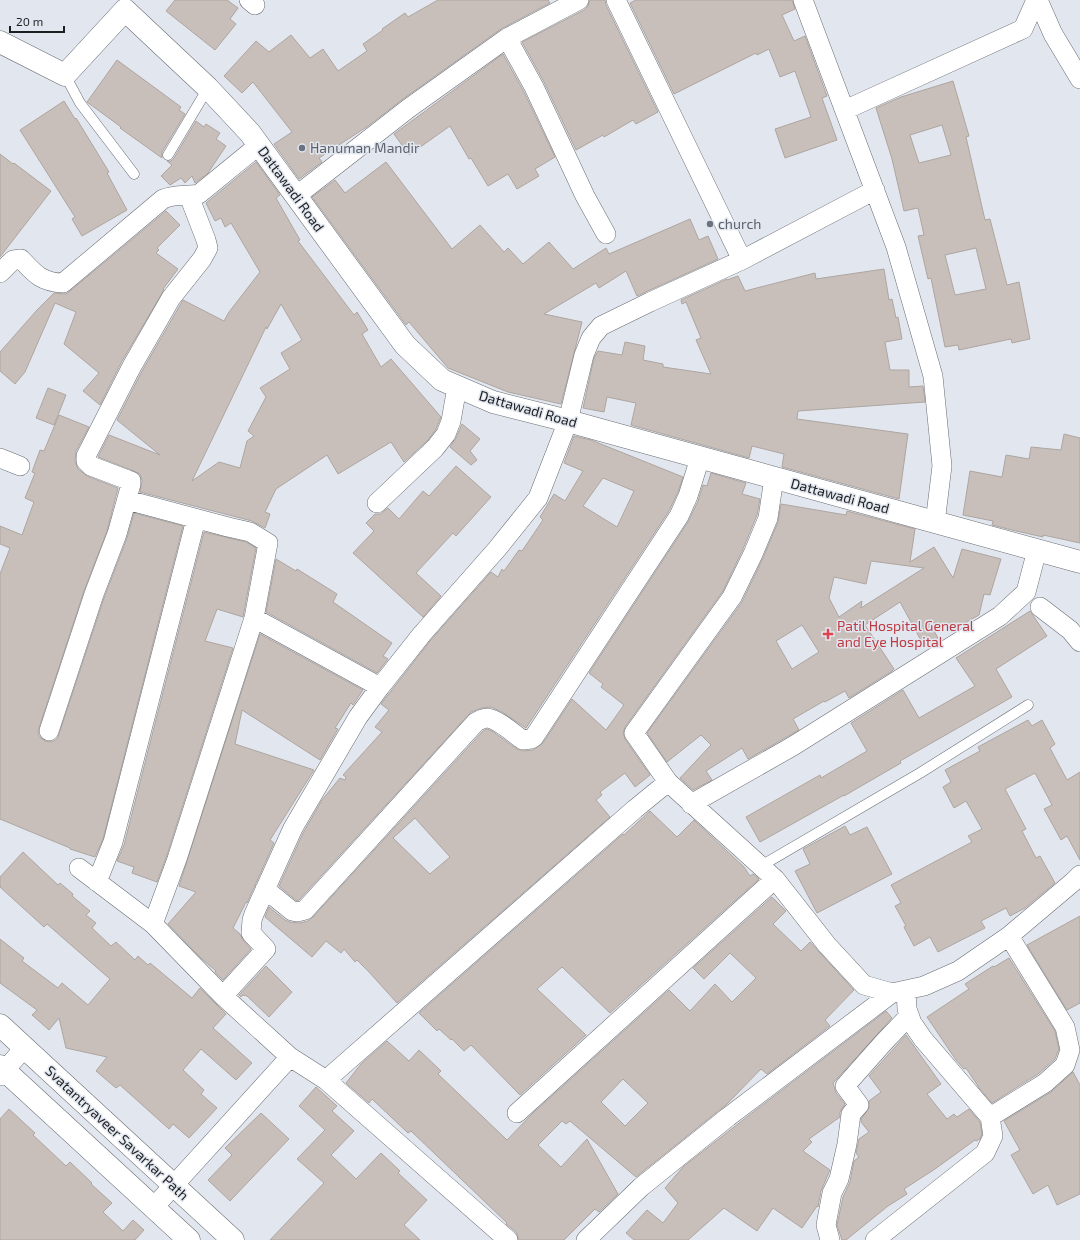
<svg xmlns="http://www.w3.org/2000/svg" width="1080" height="1240" viewBox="0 0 1080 1240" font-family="'Exo 2',sans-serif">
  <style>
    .building { fill: #c8bfba; stroke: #aea5a0; fill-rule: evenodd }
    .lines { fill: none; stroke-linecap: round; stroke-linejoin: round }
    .service-casing { stroke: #686c73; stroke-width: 11 }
    .minor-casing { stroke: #686c73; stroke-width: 20 }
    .tertiary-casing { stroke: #686c73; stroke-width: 23 }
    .primary-casing { stroke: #686c73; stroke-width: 23 }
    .service { stroke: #fff; stroke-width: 10 }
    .minor { stroke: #fff; stroke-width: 19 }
    .tertiary { stroke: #fff; stroke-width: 22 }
    .primary { stroke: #fff; stroke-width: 22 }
    .worship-dot { fill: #6b7280; stroke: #e2e7ef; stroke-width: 1.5 }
    .health-dot { fill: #e0444e; stroke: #e2e7ef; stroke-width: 1.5 }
    .labels { text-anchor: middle; stroke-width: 3; stroke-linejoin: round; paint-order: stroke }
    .worship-label { font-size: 14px; fill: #5b616d; stroke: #e2e7ef; text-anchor: start }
    .street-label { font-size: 14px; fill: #1c1e21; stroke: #e2e7ef }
    .health-label { font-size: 14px; fill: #be3a42; stroke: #e2e7ef; text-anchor: start }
  </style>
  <rect width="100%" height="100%" fill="#e2e7ef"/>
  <path class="building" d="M175,0H227L238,8L230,19L236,24L215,50L166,11Z
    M438,0H548L550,3L501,29L403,99L368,126L319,158L322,162L299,179L274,144L292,132L253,82L242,93L224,76L256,41L269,52L291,35L310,58L323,49L338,71L367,51L363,44L383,30L382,29L405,13L408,17Z
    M590,0H605L606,5L658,112L636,124L633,120L604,137L603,135L576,150L544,82L522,42L584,10L588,6Z
    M636,0H792L795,9L782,15L794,41L805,36L827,96L822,98L837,140L785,158L775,129L811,117L795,71L780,77L769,49L757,55L756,53L674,94L630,3Z
    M503,54L524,92L555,157L535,169L539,176L517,189L508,174L488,186L471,158L469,159L450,126L409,155L394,134Z
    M117,60L181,107L179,110L185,114L162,152V158L120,128L121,127L87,102Z
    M953,81L969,136L966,137L985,220L990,219L1007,285L1019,282L1030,339L1012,343L1011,339L959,350L958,345L945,347L931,278L928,279L918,236L924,235L918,208L904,211L892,159L876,108L901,97ZM942,125L951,155L919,163L910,135ZM976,248L986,289L955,295L945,255Z
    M64,101L75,119L76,118L109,172L107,173L127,210L82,236L72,219L75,217L20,130Z
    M196,121L204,127L206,124L220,133L216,139L226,146L208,173L195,183L192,176L185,183L181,178L170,185L161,176L172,165L167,161H171L174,158Z
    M0,154L13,164L14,163L51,191L0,257Z
    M256,162L280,195L276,198L300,240L298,241L354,315L357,312L368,330L362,334L381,367L391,359L441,417L436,429L427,441L404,462L391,442L338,474L327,455L276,489L265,512L270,514L265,528L252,521L140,492L142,481L140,474L134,471L98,457L109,435L160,455L117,420L142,371L183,300L224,321L229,312L260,272L231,223L225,227L221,218L215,221L206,203ZM281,304L302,340L281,353L290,369L260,388L266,397L248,431L254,436L247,441L240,468L219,462L192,481L266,327L267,329Z
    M386,162L452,249L480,225L504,252L508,248L523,264L549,242L573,269L606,248L609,254L690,219L699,240L708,236L718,259L637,296L626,271L599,288L596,283L544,314L582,322L561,404L508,392L448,368L409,322L406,325L312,197L335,180L345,193Z
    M166,211L180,225L157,248L159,250L156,253L178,269L163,289L164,290L122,361L100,405L83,391L99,373L64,344L76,312L55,303L25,372L15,384L0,371V352L37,310L54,293L66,294L70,291Z
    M884,269L889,300L892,299L896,318L898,317L902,339L885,342L890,370H909V387L923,386L925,402L798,411L797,419L908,434L899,499L782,467L784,454L752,446L749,458L631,425L636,403L607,397L604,412L583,408L594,358L598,351L622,355L625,342L645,346L643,360L663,364V367L711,374L696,340L701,338L686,302L682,304L681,300L727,279V280L738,276L745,291L815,273L816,279Z
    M48,388L66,395L54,425L36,418Z
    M59,415L89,427L76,451L75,461L78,469L87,476L118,488L107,531L84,591L39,728L38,734L41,738L45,741L52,742L57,739L59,734L104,598L127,538L134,513L183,526L103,839L95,857L70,849V848L0,819V574L10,548L0,544V526L22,535L34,502L25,498L35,473L32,472L40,450L44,451Z
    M462,424L480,439L470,451L477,460L471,465L450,447L456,438Z
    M1064,434L1080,438V543L1043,535V537L1012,530L992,525L993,521L963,515L970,471L1002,477L1006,455L1029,459L1031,447L1061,450Z
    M574,436L591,440L683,477L678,492L669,511L526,728L502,712L491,707L482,708L471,712L299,900L297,901L279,886L303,833L322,800L340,778L345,780L346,777L343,775L382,732L375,727L389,710L381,704L430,641L491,572L498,577L502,569L504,571L519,550L522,551L543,520L540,517L554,494L565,501L583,471L564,463ZM603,478L634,491L617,527L583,506Z
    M456,466L491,497L456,536L453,533L416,573L441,596L423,617L353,553L374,531L366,523L375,514H380L388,508L399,519L423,491L429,496Z
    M711,473L746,483L742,494L760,499L757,515L743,549L723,591L625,727L623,733L625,739L650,775L635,787L625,773L600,792L602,795L596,800L610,817L397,1003L369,972L357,960L355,962L344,949L341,953L326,941L312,957L265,917L269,907L285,920L290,922L300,923L308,921L313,917L483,731L487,729L492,731L517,749L524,751L533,750L543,743L572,699L606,730L624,705L601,687L603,684L589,673L688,522L698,501L703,485L707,486ZM415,818L450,857L430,874L393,838Z
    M781,504L846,515L847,511L915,529L910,562L934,547L953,578L962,549L1001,559L990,595L984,594L979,615L958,627L929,622L938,638L924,646L900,602L865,625L894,669L892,671L849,698L845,691L825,702L824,701L793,719L799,730L748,759L742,748L706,771L712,780L693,790L680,778L711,745L701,735L667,762L647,733L742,602L763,558L778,522ZM871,561L924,568L861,608L862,601L839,617L829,598L834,577L866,584ZM802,625L819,652L792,669L776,641Z
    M204,532L246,542L256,548L243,617L217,609L205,641L233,648L167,855L157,882L132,873L134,867L117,861L124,845Z
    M276,559L296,571L297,569L337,594L333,602L392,643L383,656L388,659L377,673L266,612Z
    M1030,611L1047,636L996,669L1012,697L900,761L901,763L844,796V795L760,842L746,817L820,775L821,778L867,751L851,723L903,690L919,718L975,686L956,658Z
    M260,634L363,690L353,705L351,703L335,728L338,729L320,760L242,710L235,744L314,770L270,840L274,843L247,903L246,902L233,928L240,934L243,940L251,949L223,980L215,972L216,971L202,959L168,924L196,892L179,886Z
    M1028,720L1032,726L1042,720L1055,744L1050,748L1067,780L1080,772V860L1067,836L1061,840L1044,809L1052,805L1035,773L1005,789L1026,829L1022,831L1036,858L1040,856L1055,883L1025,908L1010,916L1006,908L981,921L985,928L938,952L930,937L914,946L904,927L906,926L895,906L901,903L891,885L972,842L968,836L982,829L966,801L954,808L943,787L951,782L945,770L980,751L978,747Z
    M650,811L677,837L694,820L744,867L750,876L753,874L759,879L610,1013L562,967L537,989L586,1035L520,1095L471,1045L464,1051L452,1039L451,1040L439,1029L437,1031L419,1013L623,834L624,835Z
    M845,826L850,835L867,827L892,874L817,913L795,871L810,864L803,849Z
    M23,852L58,885L60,883L73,894L72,896L90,911L86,915L96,923L92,928L111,946L116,942L135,960L138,956L148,965L150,963L192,998L200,988L226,1014L213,1028L252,1063L236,1080L201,1049L183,1070L204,1090L201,1094L217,1108L189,1138L173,1124L169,1129L120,1085L116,1088L96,1071L107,1057L66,1048L59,1018L49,1030L32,1015L37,1010L0,983V939L24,958L22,961L58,988L62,983L88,1005L110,979L47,924L44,927L0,887V877Z
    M772,897L786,911L773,924L801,951L810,942L854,990L825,1020L830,1026L767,1074L761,1069L727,1104L636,1177L570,1121L566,1124L562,1121L538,1145L561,1167L587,1139L618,1194L599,1212L595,1209L564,1240H519L516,1232L506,1224L507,1223L411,1131L408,1133L372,1099L369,1103L346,1083L361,1064L387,1041L409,1061L419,1050L441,1071L438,1074L507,1140L532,1114L669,990L690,1011L715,984L732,1002L756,978L730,953L704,979L693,968ZM623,1079L648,1103L625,1126L601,1102Z
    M1080,916V1003L1067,1010L1027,945Z
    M1009,958L1055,1031L1059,1049L1055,1059L1038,1074L992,1103L980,1089L966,1068L964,1069L956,1060L927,1017L969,989L965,984L993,966L994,967Z
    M266,966L292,992L269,1017L247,996L243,995L241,997L239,995Z
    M886,1011L892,1018L833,1083L836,1093L845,1104L840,1112V1117L809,1139L812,1142L803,1151L830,1170L821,1191L818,1207L817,1206L802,1228L773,1208L757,1231L724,1208L688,1240H634L626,1233L647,1210L663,1223L678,1203L665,1188L683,1167L757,1109Z
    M906,1035L941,1084L927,1094L947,1119L954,1114L957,1117L969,1109L980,1122L982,1134L980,1139L976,1141L975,1140L935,1169L904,1189L907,1194L888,1206L846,1240H842L837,1225L843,1197L850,1182L854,1161L859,1157L856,1153L859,1139L869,1132L861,1122V1119L869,1108V1101L881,1092L869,1076Z
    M1073,1072L1080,1085V1194L1057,1205L1048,1185L1033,1194L1011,1155L1020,1150L1004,1121L1051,1092Z
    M316,1087L337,1106L332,1111L354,1131L331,1155L356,1179L381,1153L400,1171L398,1173L427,1200L404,1225L420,1240H270L324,1183L297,1159L325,1130L299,1106Z
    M9,1109L35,1133L33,1135L66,1166L70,1162L92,1183L91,1184L112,1203L103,1212L123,1231L133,1220L144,1230L135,1240H0V1119Z
    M261,1113L289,1139L230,1201L208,1180L232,1155L225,1148Z"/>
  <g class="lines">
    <defs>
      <path id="service" d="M65,75L80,103L134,174
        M168,155L208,88
        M761,866L920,773L1028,705"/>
      <path id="minor" d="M249,0L255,5
        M616,0L742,260
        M803,0L896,247L933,376L942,466L935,523
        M1038,0L1053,34L1080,79
        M507,38L579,0
        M845,110L1023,29L1036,0
        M296,196L409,108L507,38L534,87L585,196L606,234
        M0,273L13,260L21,259C35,274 41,282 63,283L163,199C175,194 187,196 199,194L259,145
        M0,458L20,466
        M774,478L768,518L753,554L732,597L634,733L668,782L775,879L827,945L864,985L892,993L924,986L958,971L1009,936L1073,882L1080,875
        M127,500L228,527L250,532L268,543L254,618L177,859L153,924
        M377,503L435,448L446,434L451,421L457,387
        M1040,607L1070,630L1080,642
        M254,618L380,687
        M49,731L94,594L117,534L131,484V481L128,480L91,466L86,461V456L132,366L171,298L202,259L208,248L206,240L189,196
        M691,804L793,746L1000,616L1026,592L1037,550
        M79,868L153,924L223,996L290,1057L326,1080L508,1240
        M97,882L113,842L196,519
        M265,889L292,911L297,912L305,910L476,722C480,720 483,718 488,718C499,720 514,734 523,740L531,739L534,737L679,516L688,496L700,458
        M223,996L266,949L251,933L252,920L254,914L293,828L358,717L380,687L422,634L497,549L538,498L568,421L584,355L591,338L601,326L650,302L742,260L875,190
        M0,1076L24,1048
        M326,1080L635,809L668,782
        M517,1113L775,879
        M990,1117L1045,1083L1065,1065L1070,1050L1065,1027L1009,936
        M154,1207L290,1057
        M586,1240L641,1187L728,1117L892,993
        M830,1240L826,1225L832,1193L839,1179L847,1144L851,1114L859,1105L845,1086L884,1042L909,1016
        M875,1240L985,1153L993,1136L990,1117L923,1039L912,1023L907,1009L906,990"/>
      <path id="tertiary" d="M125,10L208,88L250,133L405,345L442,380L493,402L568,421L1080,562
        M0,42L65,75L125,10"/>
      <path id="primary" d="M0,1025L233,1240
        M0,1066L189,1240"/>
    </defs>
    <use href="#service" class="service-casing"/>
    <use href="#minor" class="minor-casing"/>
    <use href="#tertiary" class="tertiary-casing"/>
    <use href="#primary" class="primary-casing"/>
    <use href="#service" class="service"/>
    <use href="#minor" class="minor"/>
    <use href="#tertiary" class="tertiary"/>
    <use href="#primary" class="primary"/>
  </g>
  <g class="worship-dot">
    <circle cx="302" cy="148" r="4"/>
    <circle cx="710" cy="224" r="4"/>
  </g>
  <path class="health-dot" d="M826 628h4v4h4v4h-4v4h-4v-4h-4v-4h4z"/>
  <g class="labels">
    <g class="worship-label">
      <text x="310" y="153">Hanuman Mandir</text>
      <text x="718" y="229">church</text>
    </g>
    <g class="street-label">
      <text transform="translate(291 189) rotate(54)" y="5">Dattawadi Road</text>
      <text transform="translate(528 409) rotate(16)" y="5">Dattawadi Road</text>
      <text transform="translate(840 496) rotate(15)" y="5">Dattawadi Road</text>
      <text transform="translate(117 1133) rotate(43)" y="5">Svatantryaveer Savarkar Path</text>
    </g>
    <g class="health-label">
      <text x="837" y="631">Patil Hospital General<tspan x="837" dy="16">and Eye Hospital</tspan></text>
    </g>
  </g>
  <path d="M10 26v6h54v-6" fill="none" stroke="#1c1e21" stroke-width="2"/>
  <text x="16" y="26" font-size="12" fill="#1c1e21" stroke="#e2e7ef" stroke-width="3" paint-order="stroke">20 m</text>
</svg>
